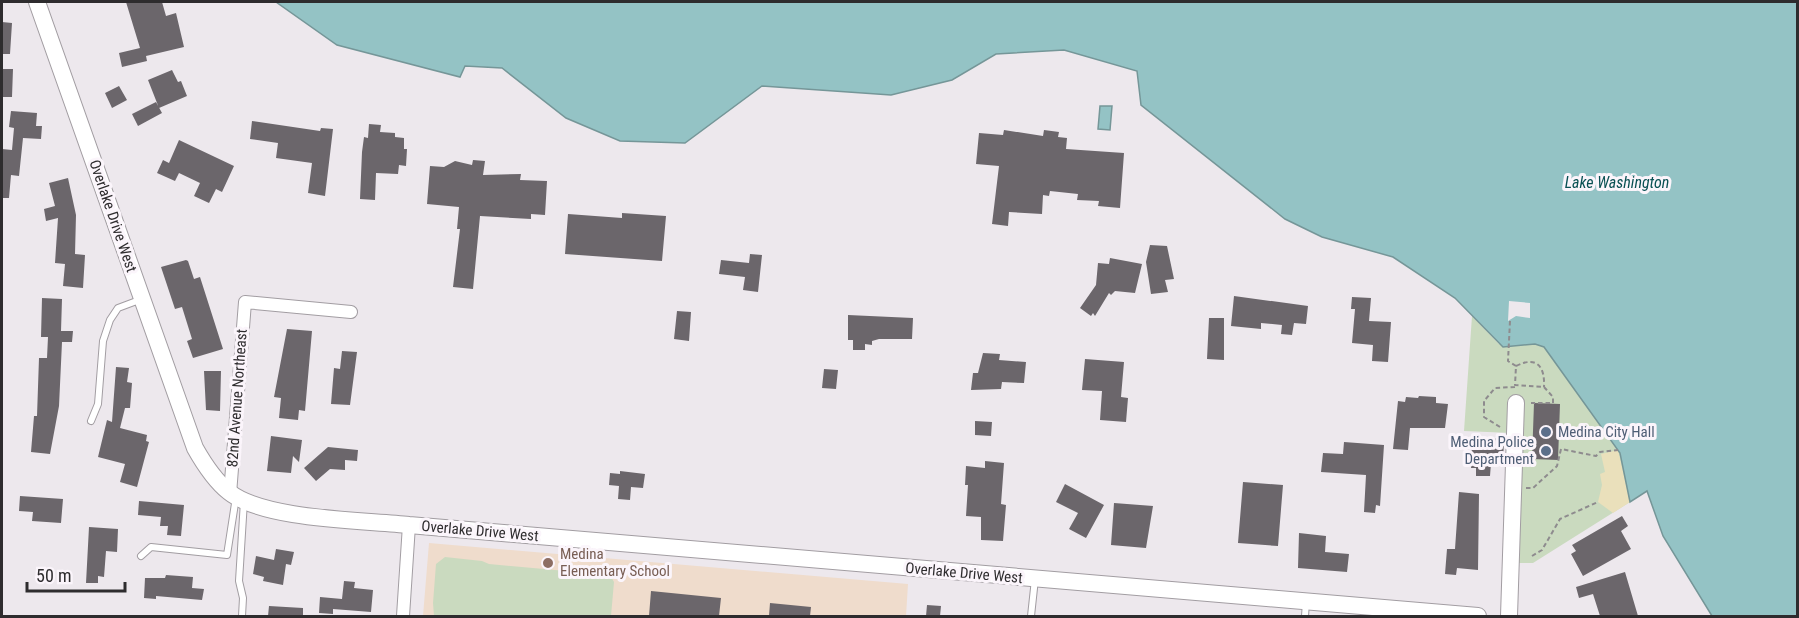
<svg xmlns="http://www.w3.org/2000/svg" width="1799" height="618" viewBox="0 0 1799 618" font-family="'Roboto Condensed',sans-serif">
  <style>
    .education { fill: #efdccc }
    .green { fill: #cadabf }
    .sand { fill: #eae0bb }
    .water { fill: #94c3c5; stroke: #759698; stroke-width: 1.5 }
    .pier { fill: #ede8ed }
    .building { fill: #6b666b }
    .lines { fill: none; stroke-linecap: round; stroke-linejoin: round }
    .lane-casing { stroke: #a29da2; stroke-width: 8 }
    .street-casing { stroke: #a29da2; stroke-width: 14 }
    .secondary-casing { stroke: #a29da2; stroke-width: 18 }
    .path { stroke: #8e8b8e; stroke-width: 2; stroke-dasharray: 4.5 3; stroke-linecap: butt }
    .lane { stroke: #fff; stroke-width: 6 }
    .street { stroke: #fff; stroke-width: 12 }
    .secondary { stroke: #fff; stroke-width: 16 }
    .service-dot { fill: #5c6f8a; stroke: #fbf5fb; stroke-width: 2 }
    .education-dot { fill: #8d6e63; stroke: #fbf5fb; stroke-width: 2 }
    .labels { text-anchor: middle; stroke-width: 6; stroke-linejoin: round; paint-order: stroke }
    .street-label { font-size: 15px; fill: #2e2c2e; stroke: #fbf5fb }
    .service-label { font-size: 15px; fill: #4e5e75; stroke: #fbf5fb; text-anchor: start }
    .education-label { font-size: 15px; fill: #785e54; stroke: #fbf5fb; text-anchor: start }
    .water-label { font-size: 16px; font-style: italic; fill: #095053; stroke: #fbf5fb }
  </style>
  <rect width="100%" height="100%" fill="#ede8ed"/>
  <path class="education" d="M429,543L908,584L906,616H423Z"/>
  <path class="green" d="M1472,316L1499,344H1535L1544,347L1620,453L1630,502L1533,563H1506L1511,433L1464,431Z
    M445,557L482,561L489,564L610,575L614,582L611,616H434L433,603L436,564Z"/>
  <path class="sand" d="M1618,450L1630,502L1613,513L1598,502L1602,485L1600,474L1605,472L1601,454Z"/>
  <path class="water" d="M276,2H1797V616H1712L1663,536L1647,491L1630,502L1620,453L1544,347L1535,344L1503,347L1455,298L1393,257L1322,237L1285,219L1141,105L1137,71L1064,50L996,54L952,80L891,95L762,86L685,143L620,141L566,118L502,68L465,66L460,77L337,45Z
    M1100,106H1112L1110,130L1098,129Z"/>
  <path class="pier" d="M1509,301L1530,303V318L1516,316L1508,321Z"/>
  <path class="building" d="M126,2H162L166,16L176,13L184,47L146,56L147,61L122,67L119,53L140,48Z
    M2,22L12,23L10,54H2Z
    M2,69H13L12,97H2Z
    M172,70L178,82L181,81L187,96L159,108L148,80Z
    M119,86L127,100L112,108L105,93Z
    M156,102L162,113L138,126L132,114Z
    M11,111L37,113L36,126H42L41,139L23,138L19,176L11,175L9,198H2V149L12,150L14,128L9,127Z
    M252,121L320,131L321,128L333,129L325,196L308,193L312,163L276,158L278,143L250,139Z
    M369,124L381,125L380,132L395,133V137L404,138V149H407L406,166L399,165L398,174L376,173L375,200L360,199L362,152L364,137L368,138Z
    M1004,130L1043,136L1044,130L1059,132L1058,137L1067,138L1066,149L1124,153L1120,208L1098,206L1099,201L1077,200L1078,194L1050,191L1049,196L1043,195L1042,214L1009,212L1008,226L992,224L999,166L976,164L979,133L1003,135Z
    M179,140L234,166L222,192L216,189L209,203L194,196L200,183L179,173L175,181L157,173L163,160L169,163Z
    M473,160L485,161L483,175L521,174L520,180L547,181L545,215L531,214V219L480,216L473,289L453,287L460,229H457L459,207L427,204L430,166L444,167L455,161L472,165Z
    M68,178L76,215L75,254L85,255L83,288L63,286L65,264L55,263L58,218L46,221L44,209L55,206L49,183Z
    M622,213L666,216L662,261L565,254L568,214L622,218Z
    M1150,245L1167,246L1174,279L1165,280L1168,292L1151,294L1146,262Z
    M750,254L762,255L758,292L743,290L745,277L719,274L721,260L749,263Z
    M1110,258L1142,264L1135,293L1115,291L1111,295L1109,293L1095,316L1093,313L1091,316L1080,308L1096,285L1098,263L1109,264Z
    M186,260L188,261L194,279L200,277L223,349L193,358L187,341L192,339L182,307L175,309L161,267Z
    M1234,296L1308,306L1306,324L1294,323L1292,335L1281,334L1282,325L1261,323V329L1231,326Z
    M1352,297L1371,298L1369,321L1391,322L1388,362L1372,361L1373,345L1352,343L1355,309H1351Z
    M42,298L62,299L61,331H73L72,342H62L59,406L50,454L31,452L34,416H37L39,358H47L48,337H41Z
    M677,311L691,312L689,341L674,339Z
    M848,315L913,318L912,339H879L872,341V345L865,344V350H853V340H848Z
    M1209,318H1224V360L1207,359Z
    M287,329L312,331L305,411L299,410L298,420L279,418L281,398L274,397Z
    M342,351L357,352L350,405L331,404L334,368L340,369Z
    M983,353L1000,354L999,360L1026,362L1024,383L1002,382L1001,389L971,390L973,373H978Z
    M1085,359L1124,362L1121,397L1128,398L1126,422L1100,420L1102,391L1082,390Z
    M116,367L129,368L127,382L132,383L130,408H125L120,428L147,435L146,441L149,442L137,487L120,482L125,464L98,457L107,420L112,422Z
    M824,369L838,370L836,389L822,388Z
    M204,371H221L220,411L206,410Z
    M1419,396L1436,397V403L1448,404L1445,428H1410L1408,450L1393,449L1398,401L1405,402L1406,397L1418,398Z
    M1534,403L1560,404L1558,460L1532,459Z
    M975,421L992,422L991,436L975,435Z
    M271,436L302,440L299,462L293,456L291,473L267,471Z
    M1482,438L1504,439L1503,463H1491L1490,476H1476V468H1471L1472,443H1482Z
    M1344,442L1384,445L1380,506L1376,505L1375,513L1364,512L1366,475L1321,472L1323,453L1343,454Z
    M328,447L358,450L357,461L345,460V470L330,469L316,481L304,468Z
    M985,461L1004,463L1001,504L1006,505L1003,541L981,540V517L966,516L968,485H965L966,466L985,468Z
    M620,471L645,474L643,488L631,487L630,500L618,499L619,486L609,485L610,473L620,474Z
    M1243,482L1283,485L1278,546L1238,543Z
    M1065,484L1104,505L1086,538L1069,529L1078,513L1056,502Z
    M1459,492L1479,494L1478,570L1457,568L1456,575L1445,574L1447,549H1455Z
    M20,496L63,499L61,523L32,521L33,512L19,511Z
    M139,501L184,505L181,536L167,535L168,526H160L161,517L138,515Z
    M1114,503L1153,506L1146,548L1111,545Z
    M1622,516L1628,526L1621,531L1631,549L1583,576L1571,554L1576,551L1572,545Z
    M89,527L118,529L117,552L106,551L104,577L98,576V583H86Z
    M1299,533L1326,536L1325,552L1349,554L1347,572L1298,568Z
    M276,549L294,552L291,565L286,564L283,585L263,581L264,577L253,574L256,556L274,560Z
    M1625,572L1638,616H1600L1593,594L1579,598L1576,587Z
    M166,575L193,577L192,588L204,589L202,600L156,596V599L144,598L145,578H165Z
    M344,581L355,582L354,588L373,590L371,612L333,609V614L319,613L320,597L342,599Z
    M651,591L721,598L719,616H649Z
    M770,603L811,607L810,616H769Z
    M927,605L941,606L940,616H926Z
    M269,606L303,608V616H268Z"/>
  <g class="lines">
    <defs>
      <path id="lane" d="M91,421L98,404L103,341L110,320L118,308L142,299
        M141,556L151,547L227,555L236,497
        M242,616L243,598L239,581L244,501
        M1031,616L1035,579
        M1305,616L1306,602"/>
      <path id="street" d="M230,494L245,302L351,312
        M403,616L409,525"/>
      <path id="secondary" d="M37,2L195,448C204,464 214,480 229,492C264,520 363,520 409,525L1478,616
        M1509,616L1516,403"/>
    </defs>
    <use href="#lane" class="lane-casing"/>
    <use href="#street" class="street-casing"/>
    <use href="#secondary" class="secondary-casing"/>
    <path class="path" d="M1510,321L1508,361L1516,366L1515,385L1544,387L1553,397V403H1531
      M1516,366C1538,355 1545,368 1544,387
      M1500,427L1484,417V401L1495,388L1515,387
      M1526,488H1533L1557,466L1561,449L1596,456L1600,452L1618,450
      M1532,556L1542,550L1560,519L1598,502"/>
    <use href="#lane" class="lane"/>
    <use href="#street" class="street"/>
    <use href="#secondary" class="secondary"/>
  </g>
  <g class="service-dot">
    <circle cx="1546" cy="432" r="6"/>
    <circle cx="1546" cy="451" r="6"/>
  </g>
  <circle class="education-dot" cx="548" cy="563" r="6"/>
  <g class="labels">
    <g class="street-label">
      <text transform="translate(113 216) rotate(71)" y="5">Overlake Drive West</text>
      <text transform="translate(237 398) rotate(-86)" y="5">82nd Avenue Northeast</text>
      <text transform="translate(480 531) rotate(5)" y="5">Overlake Drive West</text>
      <text transform="translate(964 573) rotate(5)" y="5">Overlake Drive West</text>
    </g>
    <g class="service-label">
      <text x="1558" y="437">Medina City Hall</text>
      <text x="1534" y="447" text-anchor="end">Medina Police<tspan x="1534" dy="17">Department</tspan></text>
    </g>
    <g class="education-label">
      <text x="560" y="559">Medina<tspan x="560" dy="17">Elementary School</tspan></text>
    </g>
    <g class="water-label">
      <text x="1617" y="188">Lake Washington</text>
    </g>
  </g>
  <rect width="1799" height="618" fill="none" stroke="#2e2c2e" stroke-width="6"/>
  <path d="M27 582v9h98v-9" fill="none" stroke="#2e2c2e" stroke-width="3"/>
  <text x="36" y="582" font-size="18" fill="#2e2c2e" stroke="#fbf5fb" stroke-width="4.5" paint-order="stroke">50 m</text>
</svg>
